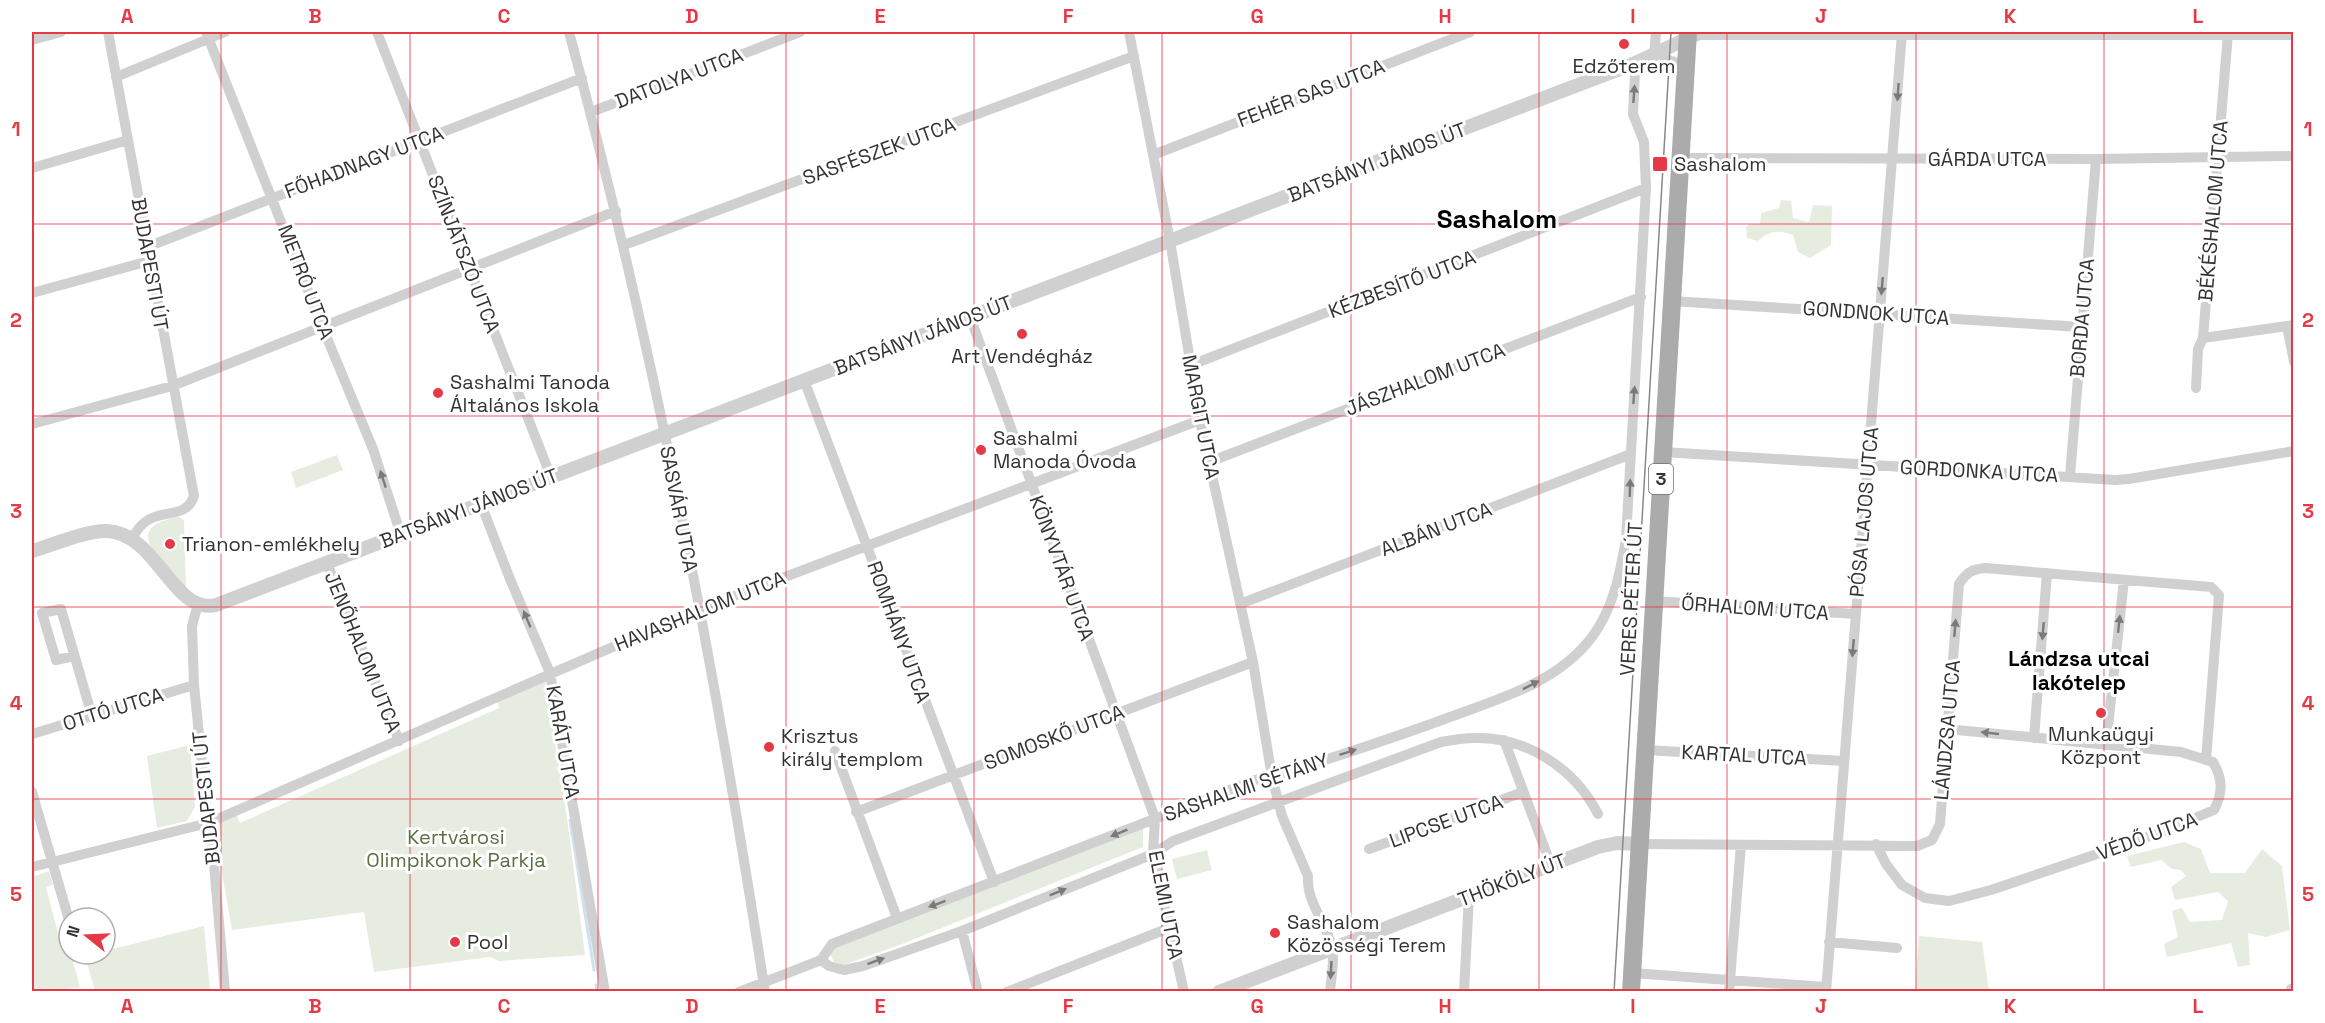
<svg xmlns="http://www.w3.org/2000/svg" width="2325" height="1023" viewBox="0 0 2325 1023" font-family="'Space Grotesk',sans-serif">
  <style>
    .green { fill: #e6ecdf }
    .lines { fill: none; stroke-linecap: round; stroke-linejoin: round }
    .stream { stroke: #cfe2ee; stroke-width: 3 }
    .minor { stroke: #d0d0d0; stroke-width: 10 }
    .tertiary { stroke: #d0d0d0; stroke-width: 14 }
    .primary { stroke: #ababab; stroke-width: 18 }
    .tram { stroke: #888; stroke-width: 1.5 }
    .oneway { fill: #7a7a7a }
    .grid { fill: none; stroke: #e63946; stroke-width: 1.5; stroke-opacity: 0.55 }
    .poi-dot { fill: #e63946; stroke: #fff; stroke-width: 2 }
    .labels { text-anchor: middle; stroke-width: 6; stroke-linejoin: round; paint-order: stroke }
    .shield { fill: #fff; stroke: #707070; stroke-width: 1.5 }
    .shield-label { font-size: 18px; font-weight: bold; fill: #333 }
    .poi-label { font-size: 20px; fill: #333; stroke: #fff; text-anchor: start }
    .street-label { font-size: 20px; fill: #333; stroke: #fff }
    .park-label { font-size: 20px; fill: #56703f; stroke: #fff }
    .neighbourhood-label { font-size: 21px; font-weight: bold; fill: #000; stroke: #fff }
    .district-label { font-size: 26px; font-weight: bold; fill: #000; stroke: #fff }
    .neatline { fill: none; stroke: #e63946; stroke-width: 2 }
    .grid-label { font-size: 20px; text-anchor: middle; font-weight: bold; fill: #e63946 }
  </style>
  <rect width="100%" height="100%" fill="#fff"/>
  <path class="green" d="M1781,200L1791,201L1793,218L1809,222L1813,205L1832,206L1831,245L1810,258L1798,252L1793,235C1778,230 1770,230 1758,241L1747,238L1746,227L1750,224H1760L1761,213L1779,208Z
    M337,455L343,470L296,488L291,472Z
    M179,517L184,520L186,590C164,563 117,527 179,517Z
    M545,678L567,818L585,955L499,961L490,957L374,972L364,912L232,930L213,822L236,813L240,823L499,708L497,701Z
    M190,745L195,807L187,821L157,828L147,756Z
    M1143,827V847L897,946L843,965L834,962L830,953L835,946Z
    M2184,842L2201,849L2210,873H2245L2262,849L2282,866L2290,930L2266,937L2248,933L2250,965L2238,967L2231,943L2167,957L2164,944L2178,937L2172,911L2182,908L2190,922L2222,920L2228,901L2218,892L2175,900L2171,887L2186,876L2181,870L2172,869L2161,860L2131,867L2127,856Z
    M1207,850L1212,870L1177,879L1172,859Z
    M49,871L53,885L46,887L59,937L66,935L69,954H71L80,987L68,989L66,991L32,992V877Z
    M204,926L210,991H95L85,956L105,954V951Z
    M1919,936L1982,942L1989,991H1915Z"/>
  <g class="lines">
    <path class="stream" d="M570,820L594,970
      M596,985L597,992"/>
    <path class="minor" d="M108,32L194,496C186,519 165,509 148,520C141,524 136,531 132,539
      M206,32L322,326L373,449L401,535
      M377,32L551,477
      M569,32C654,347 715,669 765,992
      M1129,32L1170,241L1200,420L1253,662L1272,777L1282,816L1308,876C1306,903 1327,922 1332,948C1335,961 1331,978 1330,992
      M1656,32L1654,56L1686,65
      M32,40L61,32
      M116,77L225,32
      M591,112L800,32
      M1153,155L1470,32
      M1680,158L2096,159L2294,156
      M32,168L128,140
      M624,245L1134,56
      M147,247L582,78
      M32,293L149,261
      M1672,301L2081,327
      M970,317L1155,818L1153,854L1184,992
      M2287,326L2294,362
      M2203,338L2294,325
      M1191,365L1646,188
      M804,380L994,882
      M2196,388L2198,349L2203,338L2228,33
      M32,424L172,386L616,211
      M1663,452L2115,480L2129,479L2294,451
      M1209,462L1641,297
      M2070,476L2096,159
      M481,504L510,579L550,673L605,992
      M327,563L399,741
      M1654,601L1856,614
      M198,604L192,626L194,685L208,823L212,841L225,992
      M1240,604L1631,454
      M74,656L56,660L42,613L61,609L92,716
      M32,734L194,685
      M2034,738L2047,573
      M1504,740L1551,865
      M2106,745L2124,580
      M1645,750L1844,761
      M835,751L897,918
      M32,792L69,920
      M856,812L1253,662
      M1639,844L1917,846L1932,840L1940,824L1959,584C1966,573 1972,569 1985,568L2211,587L2219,595L2206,760
      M1876,844L1886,864L1902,885L1925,898L1949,901L1991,890L2159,833L2214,810C2223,793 2223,779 2213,762L2181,752L1947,729
      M1369,849L1523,792
      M32,867L208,823L700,609L1200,420
      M962,931L978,992
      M1829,942L1897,948
      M821,960L829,966L844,970L863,966L962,931L1153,854L1173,841L1441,742C1452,740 1463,738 1474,738C1526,736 1575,769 1598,814
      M1632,973L1826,987
      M2291,989V992
      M739,992L821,960L832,944L1255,780L1272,777C1332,758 1391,739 1450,717C1501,698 1557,683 1592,637C1613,609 1620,574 1626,539L1646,188L1644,142L1633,114L1635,72L1633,64
      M1007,992L1169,928
      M1464,992L1469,896
      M1729,992L1741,845
      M1826,992L1902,33"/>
    <path class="tertiary" d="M32,551C52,545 88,530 107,531C157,533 173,615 216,605L1633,64L1699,33H2294
      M1219,992L1598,847L1617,843L1639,844"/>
    <path class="primary" d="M1631,992L1688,32"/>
    <path class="tram" d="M1614,992L1671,32"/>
  </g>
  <defs><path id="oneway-solid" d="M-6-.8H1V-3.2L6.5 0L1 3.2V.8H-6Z" transform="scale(1.5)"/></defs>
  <g class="oneway">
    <use href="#oneway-solid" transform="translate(1898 92) rotate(94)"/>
    <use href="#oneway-solid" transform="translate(1634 94) rotate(-86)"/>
    <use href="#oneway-solid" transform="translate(1882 286) rotate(95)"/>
    <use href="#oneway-solid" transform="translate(1634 395) rotate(-86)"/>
    <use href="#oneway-solid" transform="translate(383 479) rotate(-108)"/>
    <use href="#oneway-solid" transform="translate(1630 488) rotate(-88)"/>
    <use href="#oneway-solid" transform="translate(527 619) rotate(-113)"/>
    <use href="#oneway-solid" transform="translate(2119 624) rotate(-84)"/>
    <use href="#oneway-solid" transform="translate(1955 628) rotate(-85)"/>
    <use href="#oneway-solid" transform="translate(2043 631) rotate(95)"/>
    <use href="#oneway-solid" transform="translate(1853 648) rotate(95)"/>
    <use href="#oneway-solid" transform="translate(1531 685) rotate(-27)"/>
    <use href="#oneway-solid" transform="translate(1990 733) rotate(-174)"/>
    <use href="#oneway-solid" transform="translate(1348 752) rotate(-18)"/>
    <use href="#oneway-solid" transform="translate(1119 833) rotate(158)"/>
    <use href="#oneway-solid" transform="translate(1058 892) rotate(-22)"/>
    <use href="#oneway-solid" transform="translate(937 904) rotate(160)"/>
    <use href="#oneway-solid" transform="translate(876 961) rotate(-20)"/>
    <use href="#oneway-solid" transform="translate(1331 970) rotate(93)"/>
  </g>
  <path class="grid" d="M221,32V992M410,32V992M598,32V992M786,32V992M974,32V992M1162,32V992M1351,32V992M1539,32V992M1727,32V992M1916,32V992M2104,32V992M32,224H2294M32,416H2294M32,607H2294M32,799H2294"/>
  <g class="poi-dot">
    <circle cx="1624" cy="44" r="6"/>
    <rect x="1652" y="156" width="16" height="16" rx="3"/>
    <circle cx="1022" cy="334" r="6"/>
    <circle cx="438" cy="393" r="6"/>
    <circle cx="981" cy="450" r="6"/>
    <circle cx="170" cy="544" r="6"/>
    <circle cx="2101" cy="713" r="6"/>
    <circle cx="769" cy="747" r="6"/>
    <circle cx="1275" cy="933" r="6"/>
    <circle cx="455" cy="942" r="6"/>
  </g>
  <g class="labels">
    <rect class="shield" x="1649" y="464" width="24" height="30" rx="4.5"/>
    <g class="shield-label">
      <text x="1661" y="485">3</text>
    </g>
    <g class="poi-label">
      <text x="1624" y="73" text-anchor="middle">Edzőterem</text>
      <text x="1674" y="171">Sashalom</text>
      <text x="1022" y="363" text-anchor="middle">Art Vendégház</text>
      <text x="450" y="389">Sashalmi Tanoda<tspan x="450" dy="23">Általános Iskola</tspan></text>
      <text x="993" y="445">Sashalmi<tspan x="993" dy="23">Manoda Óvoda</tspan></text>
      <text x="182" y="551">Trianon-emlékhely</text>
      <text x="2101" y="741" text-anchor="middle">Munkaügyi<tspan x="2101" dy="23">Központ</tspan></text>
      <text x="781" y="743">Krisztus<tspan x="781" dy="23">király templom</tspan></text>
      <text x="1287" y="929">Sashalom<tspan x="1287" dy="23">Közösségi Terem</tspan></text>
      <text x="467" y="949">Pool</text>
    </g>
    <g class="street-label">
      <text transform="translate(679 78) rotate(-21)" y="7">DATOLYA UTCA</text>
      <text transform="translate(1311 93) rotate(-21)" y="7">FEHÉR SAS UTCA</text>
      <text transform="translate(879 151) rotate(-20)" y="7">SASFÉSZEK UTCA</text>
      <text x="1987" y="166">GÁRDA UTCA</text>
      <text transform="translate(364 162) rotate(-21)" y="7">FŐHADNAGY UTCA</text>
      <text transform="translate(1377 162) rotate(-21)" y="7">BATSÁNYI JÁNOS ÚT</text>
      <text transform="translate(2213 211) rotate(-85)" y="7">BÉKÉSHALOM UTCA</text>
      <text transform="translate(464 254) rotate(69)" y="7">SZÍNJÁTSZÓ UTCA</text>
      <text transform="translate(150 264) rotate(80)" y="7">BUDAPESTI ÚT</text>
      <text transform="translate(306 282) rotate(69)" y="7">METRÓ UTCA</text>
      <text transform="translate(1402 284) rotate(-21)" y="7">KÉZBESÍTŐ UTCA</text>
      <text transform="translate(1876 313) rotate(4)" y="7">GONDNOK UTCA</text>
      <text transform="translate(2082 318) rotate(-85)" y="7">BORDA UTCA</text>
      <text transform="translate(923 335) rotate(-21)" y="7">BATSÁNYI JÁNOS ÚT</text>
      <text transform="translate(1425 379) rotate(-21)" y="7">JÁSZHALOM UTCA</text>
      <text transform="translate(1201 417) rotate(79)" y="7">MARGIT UTCA</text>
      <text transform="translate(1979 471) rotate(3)" y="7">GORDONKA UTCA</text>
      <text transform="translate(469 508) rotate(-21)" y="7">BATSÁNYI JÁNOS ÚT</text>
      <text transform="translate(679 509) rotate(79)" y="7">SASVÁR UTCA</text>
      <text transform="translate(1864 512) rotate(-85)" y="7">PÓSA LAJOS UTCA</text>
      <text transform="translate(1436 529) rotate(-21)" y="7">ALBÁN UTCA</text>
      <text transform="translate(1062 568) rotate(70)" y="7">KÖNYVTÁR UTCA</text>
      <text transform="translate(1631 599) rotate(-87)" y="7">VERES PÉTER ÚT</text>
      <text transform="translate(1755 608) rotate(4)" y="7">ŐRHALOM UTCA</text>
      <text transform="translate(700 611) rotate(-22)" y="7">HAVASHALOM UTCA</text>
      <text transform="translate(899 632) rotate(70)" y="7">ROMHÁNY UTCA</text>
      <text transform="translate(363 652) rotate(68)" y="7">JENŐHALOM UTCA</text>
      <text transform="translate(113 709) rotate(-17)" y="7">OTTÓ UTCA</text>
      <text transform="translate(1947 730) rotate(-85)" y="7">LÁNDZSA UTCA</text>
      <text transform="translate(1054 737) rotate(-21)" y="7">SOMOSKŐ UTCA</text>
      <text transform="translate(563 742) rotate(80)" y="7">KARÁT UTCA</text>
      <text transform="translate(1744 755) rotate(3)" y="7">KARTAL UTCA</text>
      <text transform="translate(1246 787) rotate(-19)" y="7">SASHALMI SÉTÁNY</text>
      <text transform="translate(206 798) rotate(-96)" y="7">BUDAPESTI ÚT</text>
      <text transform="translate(1446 821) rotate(-20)" y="7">LIPCSE UTCA</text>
      <text transform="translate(2147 836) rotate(-20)" y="7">VÉDŐ UTCA</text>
      <text transform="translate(1512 880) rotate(-21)" y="7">THÖKÖLY ÚT</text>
      <text transform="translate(1166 905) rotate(79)" y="7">ELEMI UTCA</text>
    </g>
    <g class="park-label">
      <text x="456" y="844">Kertvárosi<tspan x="456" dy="23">Olimpikonok Parkja</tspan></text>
    </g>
    <g class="neighbourhood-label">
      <text x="2079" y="666">Lándzsa utcai<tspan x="2079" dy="24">lakótelep</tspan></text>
    </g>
    <g class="district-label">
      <text x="1497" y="228">Sashalom</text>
    </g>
  </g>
  <rect width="2325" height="1023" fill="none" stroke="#ffffff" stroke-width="66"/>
  <g transform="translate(87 936) rotate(288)"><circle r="28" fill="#ffffff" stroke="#adadad" stroke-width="1.5"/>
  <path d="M0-4.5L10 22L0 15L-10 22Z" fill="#e63946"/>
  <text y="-9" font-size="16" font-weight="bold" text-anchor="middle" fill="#333333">N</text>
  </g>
  <rect x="33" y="33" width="2259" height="957" class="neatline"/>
  <g class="grid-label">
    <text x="127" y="23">A</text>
    <text x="315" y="23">B</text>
    <text x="504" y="23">C</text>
    <text x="692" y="23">D</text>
    <text x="880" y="23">E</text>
    <text x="1068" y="23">F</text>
    <text x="1257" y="23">G</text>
    <text x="1445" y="23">H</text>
    <text x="1633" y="23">I</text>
    <text x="1821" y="23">J</text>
    <text x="2010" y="23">K</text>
    <text x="2198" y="23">L</text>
    <text x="16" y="136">1</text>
    <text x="2308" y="136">1</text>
    <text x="16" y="327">2</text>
    <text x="2308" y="327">2</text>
    <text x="16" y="518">3</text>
    <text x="2308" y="518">3</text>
    <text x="16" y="710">4</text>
    <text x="2308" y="710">4</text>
    <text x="16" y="901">5</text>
    <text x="2308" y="901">5</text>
    <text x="127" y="1013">A</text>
    <text x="315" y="1013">B</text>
    <text x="504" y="1013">C</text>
    <text x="692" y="1013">D</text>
    <text x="880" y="1013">E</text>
    <text x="1068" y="1013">F</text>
    <text x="1257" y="1013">G</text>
    <text x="1445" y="1013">H</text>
    <text x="1633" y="1013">I</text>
    <text x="1821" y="1013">J</text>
    <text x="2010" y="1013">K</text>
    <text x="2198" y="1013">L</text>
  </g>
</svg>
